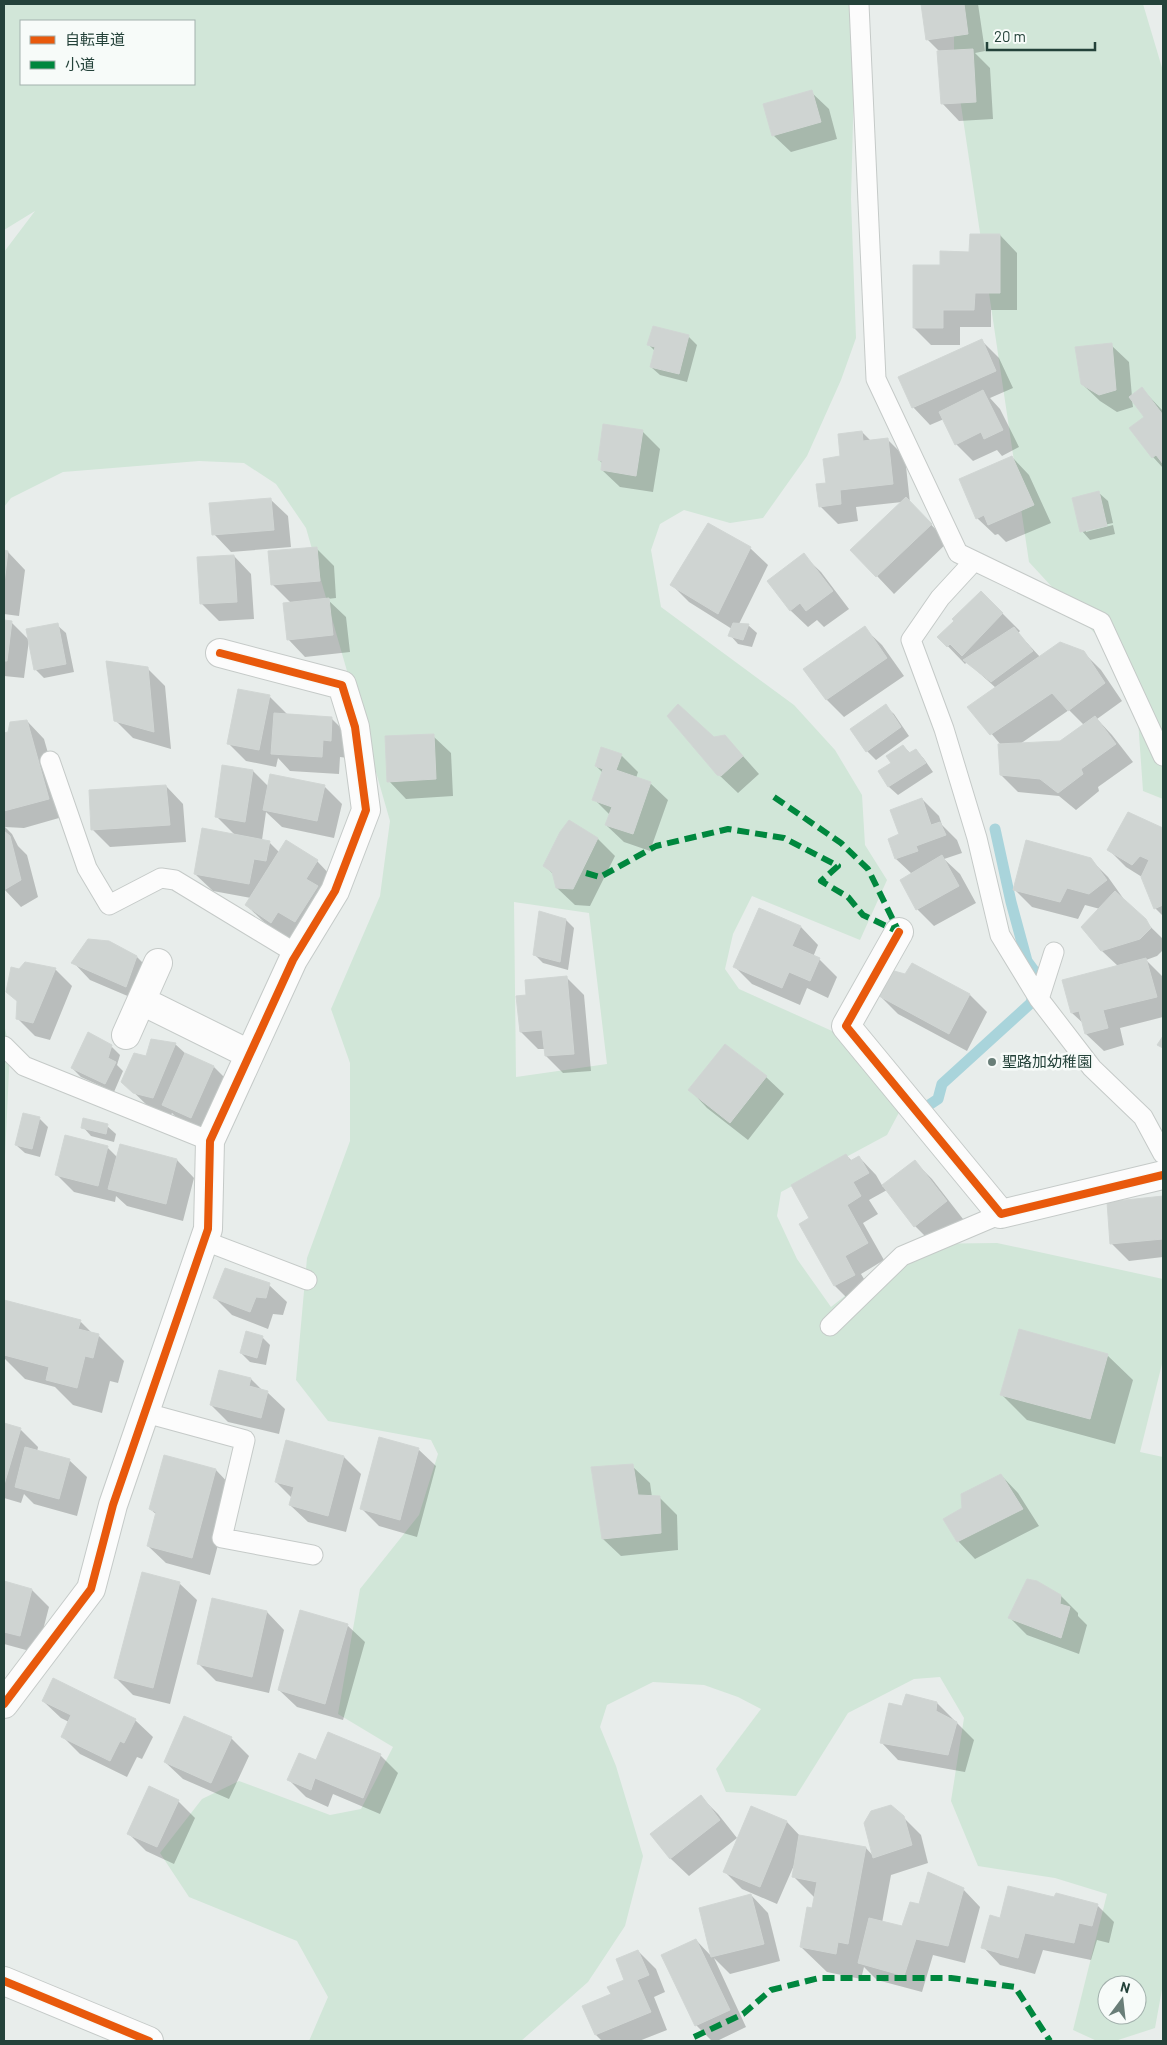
<svg xmlns="http://www.w3.org/2000/svg" width="1167" height="2045" viewBox="0 0 1167 2045" font-family="Barlow,'Noto Sans JP',sans-serif">
  <style>
    .green { fill: #d1e6d8; fill-rule: evenodd }
    .shadow { fill: #0003; fill-rule: evenodd }
    .lines { fill: none; stroke-linecap: round; stroke-linejoin: round }
    .stream { stroke: #a9d4db; stroke-width: 11 }
    .building { fill: #cfd4d2; stroke: #d1d6d4 }
    .service-casing { stroke: #c5cac8; stroke-width: 21 }
    .minor-casing { stroke: #c5cac8; stroke-width: 30 }
    .service { stroke: #fcfcfc; stroke-width: 19 }
    .minor { stroke: #fcfcfc; stroke-width: 28 }
    .quiet { stroke: #00873e; stroke-width: 6; stroke-dasharray: 12 6; stroke-linecap: butt }
    .cycleway-casing { stroke: #f7fbf9; stroke-width: 11 }
    .cycleway { stroke: #e8590c; stroke-width: 8 }
    .poi-dot { fill: #697e78; stroke: #f7fbf9; stroke-width: 2 }
    .labels { text-anchor: middle; stroke-width: 5; stroke-linejoin: round; paint-order: stroke }
    .poi-label { font-size: 15px; fill: #24423a; stroke: #f7fbf9; text-anchor: start }
  </style>
  <rect width="100%" height="100%" fill="#e8edeb"/>
  <path class="green" d="M4,4H856L851,199L856,338L841,380L807,456L763,518L730,523L684,510L660,524L651,550L661,607L794,705L835,750L862,795L865,845L887,880L860,940L752,896L733,934L725,969L739,989L852,1040L903,1105L887,1135L781,1192L777,1216L797,1259L831,1307L911,1244L997,1243L1163,1279V1360L1140,1452L1163,1457V1984L1155,2028L1115,2041H1097L1073,2030L1107,1894L1055,1878L978,1866L951,1801L964,1718L940,1677L914,1679L848,1713L796,1796L726,1792L716,1769L761,1709L738,1697L704,1685L653,1682L607,1705L600,1727L616,1766L643,1856L625,1926L588,1982L521,2041H309L328,1997L297,1941L189,1897L160,1853L202,1799L239,1781L330,1815L361,1809L393,1747L338,1714L360,1589L419,1515L438,1454L431,1440L328,1421L296,1380L307,1258L350,1141V1063L331,1009L380,896L390,821L306,528L276,484L244,463L199,461L63,472L11,498L4,507V252L35,211L4,230ZM21,21H194V84H21ZM514,902L589,913L607,1064L516,1077ZM1107,1985H1137V2015H1107Z
    M954,4H1143L1163,71V799L1143,791L1135,677L1029,562L954,58Z
    M4,1024L10,1050L4,1177Z"/>
  <path class="shadow" d="M922,4H978L985,51L975,53L990,68L993,119L959,121L942,103L940,52L927,39Z
    M811,92L829,109L837,139L791,152L773,135Z
    M1000,235L1017,253V310H991V327H960V345H931L914,328L941,267L971,253Z
    M688,336L697,345L687,382L660,375L651,367L655,351L649,345Z
    M982,341L999,358L1013,388L990,398L1000,409L1019,447L1002,456L997,450L973,461L956,444L944,419L930,425L913,407Z
    M1111,345L1129,362L1132,397L1142,389L1163,411V468L1153,457L1146,417L1132,400L1133,407L1117,412L1100,401L1082,384Z
    M642,431L660,449L653,492L620,487L602,470L603,464L599,460Z
    M862,432L871,441L887,439L905,457L910,503L948,542L894,594L877,576L902,502L856,507L858,521L838,524L820,506L828,485L842,458Z
    M1012,457L1029,475L1051,523L1006,542L998,534L995,535L977,518Z
    M1099,493L1108,501L1113,523L1086,529V532L1113,525L1115,534L1090,540L1082,531Z
    M270,499L288,516L291,547L231,552L214,534Z
    M316,548L334,566L336,598L327,599L346,617L350,652L305,657L288,639L291,603L272,584Z
    M750,548L768,565L739,624L748,625L757,633L752,647L738,644L730,635L732,629L689,602L672,585Z
    M4,552H8L25,570L19,616L4,614Z
    M803,555L821,572L849,609L824,627L817,620L808,627L790,610Z
    M234,556L251,574L254,619L219,621L202,604Z
    M981,592L1020,631L1018,633L1040,657L1083,652L1101,670L1122,701L1097,719L1112,735L1133,762L1098,787L1099,791L1076,810L1059,796L1018,792L1001,775V745L969,707L996,688L967,662L965,664L939,637ZM1069,710L1084,725L1060,742L1020,744Z
    M4,621L11,622L29,640L57,625L66,633L74,672L44,678L35,669L29,640L24,678L4,676Z
    M864,628L882,645L904,676L844,717L827,700L805,669Z
    M147,668L165,686L171,749L133,738L116,721Z
    M270,697L287,714L331,718L349,736L348,758L340,757L339,774L290,771L278,758L276,767L246,761L228,743Z
    M885,706L894,714L909,736L876,760L867,751Z
    M27,721L44,739L66,816L24,828L5,827L12,834L18,846L27,855L38,897L21,907L4,889V734L9,733Z
    M433,736L451,753L453,796L406,799L389,781Z
    M725,736L759,774L738,793L718,774Z
    M903,746L911,754L916,750L924,759L933,772L898,795L889,787L880,771L892,763Z
    M621,755L638,772L636,778L650,783L668,800L650,851L624,842L606,825L610,815L594,799L603,773L596,766Z
    M253,771L269,787L324,786L342,804L334,838L282,827L266,812L262,840L269,842L280,853L317,861L334,879L312,939L296,928L289,939L264,922L246,905L251,898L213,891L195,874L236,836L216,816Z
    M166,786L183,804L186,842L110,847L93,830Z
    M922,799L939,816L942,825L957,840L962,853L944,859L960,874L976,903L934,926L917,909L912,874L896,859L889,840L900,835Z
    M1129,813L1163,830V916L1155,908L1142,877L1126,867L1109,850Z
    M597,838L615,856L590,906L575,905L557,888L554,875L545,866Z
    M1090,859L1108,877L1123,898L1122,899L1163,939V950L1157,956L1146,960L1163,977V1017L1120,1028L1124,1045L1104,1051L1086,1034L1084,1024L1072,1013L1119,967L1102,951L1100,909L1085,905L1078,919L1032,907L1014,889Z
    M759,910L801,927L818,945L813,957L819,959L837,977L828,998L807,988L800,1005L752,984L735,967Z
    M566,920L574,928L568,970L543,963L534,954Z
    M137,957L154,974L144,1003L90,980L73,962Z
    M55,969L72,986L50,1040L35,1036L17,1018Z
    M566,977L584,995L591,1071L563,1073L546,1056L545,1049H538L521,1032L528,996Z
    M970,995L987,1012L967,1051L898,1014L880,996Z
    M175,1044L186,1054L214,1067L231,1084L209,1135L181,1122L172,1113L171,1115L152,1110L123,1082L147,1058Z
    M725,1045L766,1077L784,1094L748,1140L707,1108L690,1090Z
    M111,1046L120,1055L117,1065L123,1071L114,1092L81,1077L72,1068Z
    M39,1118L48,1127L40,1157L25,1153L16,1145Z
    M107,1126L116,1134L114,1142L91,1136L83,1127Z
    M107,1147L118,1158L177,1160L194,1178L183,1221L127,1206L116,1196L115,1202L74,1192L56,1174Z
    M846,1155L852,1161L859,1157L876,1175L883,1187L915,1162L932,1179L963,1219L932,1243L915,1226L887,1190L869,1200L878,1214L863,1223L884,1260L861,1274L872,1292L852,1303L835,1286L800,1224L811,1219Z
    M1163,1197V1257L1129,1261L1112,1244L1108,1203Z
    M269,1285L287,1302L283,1315L273,1314L268,1329L232,1315L214,1297Z
    M4,1302L80,1321L93,1334L98,1335L124,1361L118,1383L110,1381L102,1413L73,1405L55,1387L25,1379L4,1358Z
    M262,1337L270,1345L266,1365L250,1362L241,1353Z
    M1107,1355L1133,1380L1115,1444L1027,1420L1002,1395Z
    M251,1379L262,1390L267,1392L285,1409L279,1434L228,1422L211,1405Z
    M4,1424L21,1430L38,1447L37,1452L69,1460L87,1477L77,1516L34,1504L24,1494L21,1503L4,1498Z
    M418,1449L436,1466L417,1537L379,1526L362,1509Z
    M344,1457L361,1474L346,1532L308,1522L290,1505L292,1498L276,1482Z
    M632,1466L650,1483L652,1497H659L677,1515L678,1550L621,1556L603,1539Z
    M216,1470L233,1488L210,1575L166,1563L148,1546L157,1515L150,1509Z
    M1001,1475L1018,1493L1039,1526L975,1559L958,1541L963,1509Z
    M4,1582L32,1590L49,1607L37,1653L4,1644Z
    M179,1583L197,1600L170,1704L133,1695L116,1678Z
    M1061,1596L1078,1613V1616L1087,1625L1079,1654L1027,1635L1010,1618Z
    M213,1600L267,1612L284,1630L269,1693L216,1681L198,1663Z
    M347,1625L365,1642L343,1720L297,1707L279,1690Z
    M43,1701L135,1720L153,1737L142,1759L137,1757L127,1777L80,1754L62,1736L69,1722L61,1718Z
    M937,1703L974,1740L965,1772L898,1760L881,1742Z
    M231,1738L249,1756L229,1799L183,1779L165,1762Z
    M380,1755L398,1773L380,1814L333,1794L328,1807L306,1797L289,1780Z
    M701,1797L718,1814L737,1838L689,1876L671,1859L652,1835Z
    M178,1801L195,1818L174,1864L146,1851L129,1834Z
    M751,1808L787,1822L801,1837L866,1848L875,1858L865,1823L903,1817L921,1835L928,1863L891,1875L882,1923L903,1928L920,1905L963,1889L980,1907L965,1963L933,1955L922,1992L877,1980L864,1967L861,1979L827,1972L801,1947L815,1898L793,1876L795,1863L777,1904L742,1889L725,1872Z
    M751,1895L768,1913L780,1961L730,1974L714,1958L746,2027L717,2041H712L696,2025V1940L712,1957L700,1909Z
    M1054,1898L1097,1905L1114,1922L1109,1943L1097,1940L1091,1960L1043,1950L1035,1974L1000,1965L983,1947L1000,1919Z
    M638,1951L656,1969L665,1992L654,1997L667,2030L639,2041H602L596,2035L584,2006L612,1994L626,1981Z"/>
  <g class="lines">
    <path class="stream" d="M926,1107L938,1099L942,1084L1031,1003L1038,976L1027,961L1011,902L995,829"/>
  </g>
  <path class="building" d="M921,4H964L968,34L926,40Z
    M973,49L976,102L941,104L937,51Z
    M812,90L821,122L772,136L763,104Z
    M970,234H1000V293H975L974,310H943V328H913V265H940V251L969,252Z
    M653,326L689,335L679,374L650,367L655,347L647,345Z
    M982,339L996,371L912,408L898,377Z
    M1112,343L1116,390L1099,395L1081,384L1075,347Z
    M1142,387L1163,415V464L1156,455L1152,458L1129,428L1144,417L1129,397Z
    M983,390L1003,430L984,439L981,432L955,445L939,412Z
    M603,424L643,430L636,476L601,470L602,461L598,460Z
    M862,431L863,441L888,438L893,484L840,490L841,504L819,507L816,484L826,483L823,459L840,456L838,434Z
    M1012,456L1034,505L988,525L984,515L976,519L959,479Z
    M1099,491L1107,526L1080,532L1072,498Z
    M906,497L932,524L876,577L850,550Z
    M271,498L274,530L212,535L209,503Z
    M708,523L751,547L718,614L670,585Z
    M317,547L320,581L271,585L268,551Z
    M4,550L8,551L4,584Z
    M804,553L833,591L806,611L800,603L790,611L767,581Z
    M234,555L237,602L200,604L197,557Z
    M981,591L1003,613L962,656L950,644L947,647L937,637L954,621L952,619Z
    M329,598L333,635L287,640L283,603Z
    M4,620L12,621L7,661H4Z
    M58,623L66,664L34,670L26,629Z
    M733,623L749,624L743,640L728,636Z
    M865,626L887,658L826,700L803,669Z
    M1014,627L1033,651L991,682L963,660Z
    M1060,642L1084,651L1105,683L1068,711L1052,693L990,735L967,707Z
    M106,661L148,667L154,732L114,721Z
    M238,689L270,695L259,750L227,744Z
    M678,704L714,737L725,735L743,756L721,776L717,775L667,716Z
    M886,704L901,727L866,752L850,729Z
    M274,713L332,717L331,741L323,740L322,757L271,754Z
    M1095,716L1116,744L1081,769L1083,774L1058,793L1040,779L1000,775L998,744L1060,741Z
    M27,720L49,799L4,811V733L8,732L10,722Z
    M434,734L436,779L387,782L385,736Z
    M903,745L909,753L916,749L926,763L888,787L878,771L891,763L886,756Z
    M601,747L622,754L616,770L651,782L633,834L605,825L612,807L592,800L603,769L595,766Z
    M222,765L253,770L245,822L215,817Z
    M270,774L325,785L317,821L263,810Z
    M166,785L170,825L91,830L89,790Z
    M922,798L931,825L940,822L946,835L916,846L918,851L895,859L888,839L899,834L890,810Z
    M1128,812L1163,828V905L1154,909L1141,877L1149,860L1140,856L1132,865L1107,850Z
    M569,820L598,838L573,889L556,888L552,872L543,866L560,832Z
    M202,828L270,841L266,861L254,859L249,884L194,874Z
    M4,831L10,836L21,880L4,890Z
    M286,840L318,860L306,879L318,886L295,922L278,912L271,923L245,905Z
    M1026,840L1091,858L1107,880L1089,894L1067,888L1060,902L1013,890Z
    M942,855L959,886L916,910L900,880Z
    M1115,891L1146,919L1151,928L1140,939L1101,951L1081,927Z
    M759,908L801,926L792,946L820,958L810,981L789,972L782,988L733,967Z
    M539,911L566,919L560,962L533,955Z
    M88,939L109,941L137,956L126,987L71,963Z
    M1146,958L1157,997L1103,1010L1108,1028L1085,1034L1079,1011L1071,1013L1062,980Z
    M25,962L56,968L33,1023L16,1019L17,1001L6,992L11,967L19,969Z
    M912,963L970,994L949,1034L879,996L894,971L905,974Z
    M567,976L574,1054L545,1056L542,1030L520,1032L516,996L526,995L525,980Z
    M88,1032L112,1045L108,1058L116,1062L105,1084L71,1068Z
    M1163,1036V1048L1157,1045Z
    M151,1039L176,1043L153,1098L133,1093L121,1082L134,1053L146,1056Z
    M725,1044L767,1076L730,1123L688,1090Z
    M185,1053L214,1066L191,1118L162,1105Z
    M23,1113L40,1117L32,1149L15,1145Z
    M83,1118L108,1124L106,1134L81,1128Z
    M65,1135L108,1146L98,1186L55,1175Z
    M120,1144L177,1159L166,1204L108,1189Z
    M846,1154L850,1161L859,1156L869,1173L853,1182L861,1196L847,1205L868,1243L845,1256L855,1275L834,1286L799,1224L809,1218L791,1185Z
    M915,1160L947,1201L914,1227L882,1185Z
    M1163,1196V1239L1110,1244L1107,1202Z
    M225,1268L270,1283L266,1298L256,1297L250,1312L213,1298Z
    M4,1300L81,1320L78,1329L99,1334L93,1358L85,1356L77,1388L46,1380L49,1367L4,1355Z
    M1019,1329L1108,1354L1090,1419L1000,1395Z
    M246,1331L263,1336L257,1358L240,1353Z
    M219,1370L251,1378L249,1386L268,1391L261,1418L210,1405Z
    M4,1423L21,1428L4,1485Z
    M379,1437L419,1448L400,1520L360,1509Z
    M286,1440L344,1456L328,1516L289,1505L294,1487L275,1482Z
    M25,1447L70,1459L59,1499L15,1487Z
    M164,1455L216,1469L192,1558L147,1546L156,1512L149,1509Z
    M633,1464L638,1495L660,1496L661,1533L602,1539L591,1467Z
    M1001,1474L1023,1509L957,1542L943,1519L962,1508L961,1494Z
    M142,1572L180,1582L153,1688L114,1678Z
    M1027,1579L1037,1581L1061,1595L1060,1604L1070,1607L1061,1638L1008,1618Z
    M4,1581L32,1589L20,1636L4,1632Z
    M212,1598L267,1611L252,1677L197,1664Z
    M300,1610L348,1624L325,1704L278,1690Z
    M53,1678L136,1719L124,1743L120,1741L110,1761L61,1737L71,1715L42,1701Z
    M906,1694L937,1702L936,1711L957,1722L948,1755L880,1743L889,1703L902,1706Z
    M184,1716L232,1737L211,1783L164,1762Z
    M328,1732L381,1754L363,1798L315,1778L311,1790L287,1780L299,1753L316,1760Z
    M149,1786L179,1800L157,1847L127,1834Z
    M701,1795L720,1820L670,1859L650,1834Z
    M891,1805L904,1816L912,1845L873,1858L864,1823L871,1811Z
    M751,1806L787,1821L760,1887L723,1872Z
    M799,1835L866,1847L848,1944L838,1942L836,1954L800,1947L807,1907L812,1908L817,1882L792,1877Z
    M928,1872L964,1888L948,1946L916,1939L904,1976L858,1963L869,1918L902,1926L910,1902L919,1904Z
    M1008,1886L1054,1897L1056,1893L1098,1904L1092,1926L1079,1923L1074,1943L1025,1933L1018,1958L981,1948L990,1915L1000,1918Z
    M751,1894L764,1944L711,1957L699,1908Z
    M696,1939L730,2010L695,2026L661,1955Z
    M638,1950L649,1975L637,1980L651,2012L595,2035L582,2006L611,1994L607,1987L624,1980L616,1959Z"/>
  <g class="lines">
    <defs>
      <path id="service" d="M859,4L876,379L958,553L1101,622L1163,756
        M974,561L940,598L911,640L944,729L977,838L1000,935L1039,999L1092,1068L1143,1117L1163,1154
        M50,761L87,868L109,905L161,878L175,880L297,954
        M1039,999L1054,952
        M4,1046L24,1066L210,1141
        M205,1241L307,1280
        M830,1326L902,1256L1001,1214
        M146,1413L245,1440L222,1538L313,1555"/>
      <path id="minor" d="M899,932L846,1026L1001,1214L1163,1175
        M142,1001L249,1054
        M126,1035L158,963
        M4,1704L91,1589L113,1505L208,1229L210,1141L293,960L335,891L366,810L355,727L342,685L220,653
        M4,1981L149,2041"/>
    </defs>
    <use href="#service" class="service-casing"/>
    <use href="#minor" class="minor-casing"/>
    <use href="#service" class="service"/>
    <use href="#minor" class="minor"/>
    <path class="quiet" d="M774,797L841,843L868,869L899,932
      M586,873L600,877L656,846L728,829L784,838L838,866L821,881L848,897L863,915L899,932
      M694,2037L743,2014L771,1990L819,1978H951L1015,1987L1050,2041"/>
    <defs>
      <path id="cycleway" d="M899,932L846,1026L1001,1214L1163,1175
        M4,1704L91,1589L113,1505L208,1229L210,1141L293,960L335,891L366,810L355,727L342,685L220,653
        M4,1981L149,2041"/>
    </defs>
    <use href="#cycleway" class="cycleway-casing"/>
    <use href="#cycleway" class="cycleway"/>
  </g>
  <circle class="poi-dot" cx="992" cy="1062" r="5"/>
  <g class="labels">
    <g class="poi-label">
      <text x="1002" y="1067">聖路加幼稚園</text>
    </g>
  </g>
  <rect width="1167" height="2045" fill="none" stroke="#24423a" stroke-width="10"/>
  <rect x="20" y="20" width="175" height="65" fill="#f7fbf9" stroke="#a3b1ad"/>
  <rect x="30" y="36" width="25" height="8" fill="#e8590c" stroke="#a3b1ad"/>
  <text x="65" y="45" font-size="15" fill="#24423a">自転車道</text>
  <rect x="30" y="61" width="25" height="8" fill="#00873e" stroke="#a3b1ad"/>
  <text x="65" y="70" font-size="15" fill="#24423a">小道</text>
  <g transform="translate(1122 2000) rotate(15)"><circle r="24" fill="#f7fbf9" stroke="#a3b1ad"/>
  <path d="M0-4L9 19L0 12L-9 19Z" fill="#697e78"/>
  <text y="-8" font-size="14" font-weight="bold" text-anchor="middle" fill="#24423a">N</text>
  </g>
  <path d="M987 42v8h108v-8" fill="none" stroke="#24423a" stroke-width="2.5"/>
  <text x="994" y="42" font-size="15" fill="#24423a" stroke="#f7fbf9" stroke-width="4" paint-order="stroke">20 m</text>
</svg>
